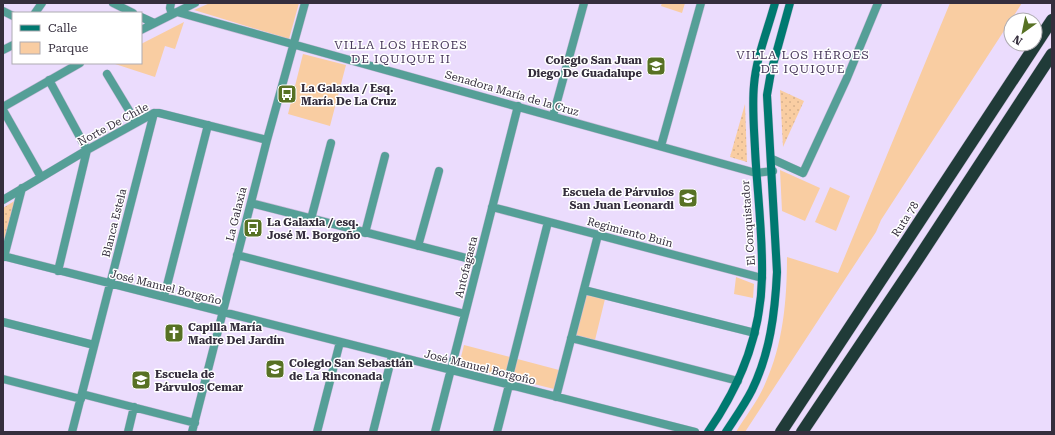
<svg xmlns="http://www.w3.org/2000/svg" width="1055" height="435" viewBox="0 0 1055 435" font-family="'Roboto Serif',serif">
  <style>
    .grass { fill: url(#grass-dots) }
    .green { fill: #f9cda2 }
    .lines { fill: none; stroke-linecap: round; stroke-linejoin: round }
    .street-casing { stroke: #c7b9d7; stroke-width: 9 }
    .secondary-casing { stroke: #c7b9d7; stroke-width: 9 }
    .highway-casing { stroke: #c7b9d7; stroke-width: 13 }
    .street { stroke: #559f97; stroke-width: 8 }
    .secondary { stroke: #007970; stroke-width: 8 }
    .highway { stroke: #203b38; stroke-width: 12 }
    .labels { text-anchor: middle; stroke-width: 3; stroke-linejoin: round; paint-order: stroke }
    .poi-label { font-size: 11px; font-weight: bold; fill: #352e3d; stroke: #fff; text-anchor: start }
    .street-label { font-size: 11px; fill: #352e3d; stroke: #fff }
    .neighbourhood-label { font-size: 12px; letter-spacing: 1px; fill: #49395b; stroke: #fff }
  </style>
  <defs>
    <pattern id="grass-dots" width="8" height="8" patternUnits="userSpaceOnUse"><rect width="8" height="8" fill="#f9cda2"/><path d="M2 2h.1M6 6h.1" fill="none" stroke="#d6b08c" stroke-width="1.8" stroke-linecap="round"/></pattern>
  </defs>
  <rect width="100%" height="100%" fill="#ebdcfd"/>
  <path class="grass" d="M780,90L804,101L783,147Z
    M745,104L747,162L730,157Z
    M16,200L3,247V208Z"/>
  <path class="green" d="M210,3H299L289,39L194,10Z
    M662,3H685L682,13L661,6Z
    M950,3H1022L881,220L876,232L745,432H736C745,417 758,401 765,384C783,345 787,300 787,257L838,273Z
    M184,22L175,49L165,46L155,77L112,63H141V44Z
    M303,54L346,65L330,126L288,114Z
    M780,170L820,188L805,221L782,211Z
    M830,187L850,196L836,231L815,222Z
    M736,277L754,284L753,298L734,294Z
    M586,295L605,299L595,340L576,335Z
    M464,345L559,370L554,389L459,365Z"/>
  <g class="lines">
    <defs>
      <path id="street" d="M113,3L133,13
        M171,3L170,8L172,14
        M3,11L13,16
        M177,12L756,173L773,171
        M35,13L42,3
        M141,17L154,23
        M141,30L195,3
        M3,50L13,45
        M107,74L136,122
        M49,80L87,150L58,271
        M3,107L80,63
        M3,110L41,177
        M553,116L584,3
        M661,146L701,3
        M772,159L803,173L847,78L878,3
        M3,200L87,150L154,113H159L267,140
        M251,203L478,261
        M492,207L762,278
        M311,219L331,143
        M365,233L385,156
        M418,246L439,171
        M237,255L465,314
        M3,256L695,432
        M4,257L22,188
        M584,290L755,333
        M164,297L208,125
        M3,322L94,345
        M571,338L738,381
        M3,379L81,399
        M82,394L195,423
        M556,397L598,235
        M72,432L154,113
        M128,432L134,407
        M192,432L267,140L305,3
        M317,432L340,342
        M373,432L392,356
        M435,432L518,106
        M497,432L509,385V376L548,222"/>
      <path id="secondary" d="M708,432C740,386 761,333 762,277C763,234 757,191 755,149C754,128 752,106 754,85C756,58 768,29 775,3
        M726,432C735,418 745,404 752,390C770,353 775,313 777,272L767,95L771,72L790,3"/>
      <path id="highway" d="M781,432L1052,20
        M802,432L916,262L1052,54"/>
    </defs>
    <use href="#street" class="street-casing"/>
    <use href="#secondary" class="secondary-casing"/>
    <use href="#highway" class="highway-casing"/>
    <use href="#street" class="street"/>
    <use href="#secondary" class="secondary"/>
    <use href="#highway" class="highway"/>
  </g>
  <defs>
    <symbol id="school-square" viewBox="-11 -11 22 22"><rect x="-9" y="-9" width="18" height="18" rx="4" fill="#577124" stroke="#fff"/><path d="M0-5L7-2L0 1L-7-2ZM-4 1L0 2.5L4 1V4Q0 6-4 4Z" fill="#fff"/></symbol>
    <symbol id="bus-square" viewBox="-11 -11 22 22"><rect x="-9" y="-9" width="18" height="18" rx="4" fill="#577124" stroke="#fff"/><path d="M-5-6H5V4H4V6H2V4H-2V6H-4V4H-5ZM-3.5-4V0h7V-4ZM-3.5 1.2v1.5H-2V1.2ZM2 1.2v1.5H3.5V1.2Z" fill="#fff"/></symbol>
    <symbol id="church-square" viewBox="-11 -11 22 22"><rect x="-9" y="-9" width="18" height="18" rx="4" fill="#577124" stroke="#fff"/><path d="M-1.2-6h2.4v3.5h3.3v2.4h-3.3V6h-2.4V-.1h-3.3v-2.4h3.3Z" fill="#fff"/></symbol>
  </defs>
  <g fill-rule="evenodd">
    <use href="#school-square" x="645" y="55" width="22" height="22"/>
    <use href="#bus-square" x="276" y="83" width="22" height="22"/>
    <use href="#school-square" x="677" y="187" width="22" height="22"/>
    <use href="#bus-square" x="242" y="217" width="22" height="22"/>
    <use href="#church-square" x="163" y="322" width="22" height="22"/>
    <use href="#school-square" x="264" y="358" width="22" height="22"/>
    <use href="#school-square" x="130" y="369" width="22" height="22"/>
  </g>
  <g class="labels">
    <g class="poi-label">
      <text x="642" y="64" text-anchor="end">Colegio San Juan<tspan x="642" dy="13">Diego De Guadalupe</tspan></text>
      <text x="301" y="92">La Galaxia / Esq.<tspan x="301" dy="13">María De La Cruz</tspan></text>
      <text x="674" y="196" text-anchor="end">Escuela de Párvulos<tspan x="674" dy="13">San Juan Leonardi</tspan></text>
      <text x="267" y="226">La Galaxia / esq.<tspan x="267" dy="13">José M. Borgoño</tspan></text>
      <text x="188" y="331">Capilla María<tspan x="188" dy="13">Madre Del Jardín</tspan></text>
      <text x="289" y="367">Colegio San Sebastián<tspan x="289" dy="13">de La Rinconada</tspan></text>
      <text x="155" y="378">Escuela de<tspan x="155" dy="13">Párvulos Cemar</tspan></text>
    </g>
    <g class="street-label">
      <text transform="translate(512 93) rotate(16)" y="4">Senadora María de la Cruz</text>
      <text transform="translate(113 124) rotate(-28)" y="4">Norte De Chile</text>
      <text transform="translate(236 214) rotate(-76)" y="4">La Galaxia</text>
      <text transform="translate(905 219) rotate(-57)" y="4">Ruta 78</text>
      <text transform="translate(114 223) rotate(-76)" y="4">Blanca Estela</text>
      <text transform="translate(748 223) rotate(-94)" y="4">El Conquistador</text>
      <text transform="translate(630 232) rotate(15)" y="4">Regimiento Buin</text>
      <text transform="translate(466 267) rotate(-76)" y="4">Antofagasta</text>
      <text transform="translate(166 287) rotate(14)" y="4">José Manuel Borgoño</text>
      <text transform="translate(480 367) rotate(14)" y="4">José Manuel Borgoño</text>
    </g>
    <g class="neighbourhood-label">
      <text x="401" y="49">VILLA LOS HEROES<tspan x="401" dy="14">DE IQUIQUE II</tspan></text>
      <text x="803" y="59">VILLA LOS HÉROES<tspan x="803" dy="14">DE IQUIQUE</tspan></text>
    </g>
  </g>
  <rect width="1055" height="435" fill="none" stroke="#352e3d" stroke-width="8"/>
  <rect x="12" y="12" width="130" height="52" fill="#ffffff" stroke="#aeabb1"/>
  <rect x="20" y="25" width="20" height="6" fill="#007970" stroke="#aeabb1"/>
  <text x="48" y="32" font-size="12" fill="#352e3d">Calle</text>
  <rect x="20" y="42" width="20" height="12" fill="#f9cda2" stroke="#aeabb1"/>
  <text x="48" y="52" font-size="12" fill="#352e3d">Parque</text>
  <g transform="translate(1023 32) rotate(213)"><circle r="19" fill="#ffffff" stroke="#aeabb1"/>
  <path d="M0-3L7 15L0 10L-7 15Z" fill="#577124"/>
  <text y="-6" font-size="11" font-weight="bold" text-anchor="middle" fill="#352e3d">N</text>
  </g>
</svg>
